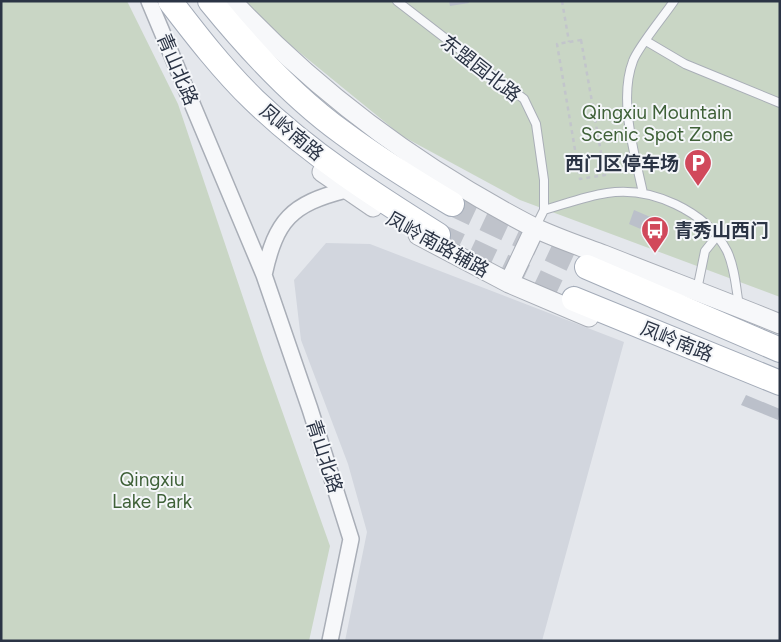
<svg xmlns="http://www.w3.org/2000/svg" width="781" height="642" viewBox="0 0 781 642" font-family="Figtree,'Noto Sans SC',sans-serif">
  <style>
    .built { fill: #d2d6de }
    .green { fill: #c9d6c5 }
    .building { fill: #bbc0ca }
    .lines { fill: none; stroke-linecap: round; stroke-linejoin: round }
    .primary-tunnel { stroke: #bfc3cb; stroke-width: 24; stroke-dasharray: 24 12; stroke-linecap: butt }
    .service-casing { stroke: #a9aeb7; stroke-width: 10 }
    .minor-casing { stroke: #a9aeb7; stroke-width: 18 }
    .tertiary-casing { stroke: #a9aeb7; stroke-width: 21 }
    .primary-casing { stroke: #a3abb8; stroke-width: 26 }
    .path { stroke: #c2c5cb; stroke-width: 2.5; stroke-dasharray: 4 4; stroke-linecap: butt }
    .service { stroke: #f7f8fa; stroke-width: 8 }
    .minor { stroke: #f7f8fa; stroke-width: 15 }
    .tertiary { stroke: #f7f8fa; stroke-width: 19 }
    .primary { stroke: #fff; stroke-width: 24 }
    .labels { text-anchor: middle; stroke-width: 4; stroke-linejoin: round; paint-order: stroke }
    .street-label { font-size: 19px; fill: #2b3445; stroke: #f4f6f9 }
    .park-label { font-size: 19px; fill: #3f6138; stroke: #f4f6f9 }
    .poi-label { font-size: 19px; font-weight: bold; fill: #2b3445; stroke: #f4f6f9; text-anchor: end }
  </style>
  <rect width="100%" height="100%" fill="#e4e7ec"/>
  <path class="built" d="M326,243L370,244L624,342L542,641H345L367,532L348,464L301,340L294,280Z"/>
  <path class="green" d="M1,1H127L178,104L264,360L330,546L309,641H1Z
    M242,1H780V297L520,200L402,136L266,25Z"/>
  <path class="building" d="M449,1H468L469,3L450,6Z
    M634,210L669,225L664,239L629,224Z
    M746,395L780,409L778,420L741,405Z"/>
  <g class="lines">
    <path class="primary-tunnel" d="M452,204L587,267
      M438,235L574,299"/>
    <defs>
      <path id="service" d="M397,1L524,99L536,124L544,180V210
        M646,41L685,64L780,103
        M643,193C635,155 618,100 633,61C638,47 664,16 674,1
        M535,228L544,210C565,204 586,196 607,193C651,186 706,211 727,251C735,268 736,288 739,306
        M697,290L705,251L717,236"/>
      <path id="minor" d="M149,1L264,275L310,409L351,539L330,641
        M264,275C276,220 291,204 346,190"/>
      <path id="tertiary" d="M232,1C319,94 421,169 533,227C556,238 580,246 604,255C662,278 721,300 780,324
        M322,172L373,207
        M418,235L509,283L589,317
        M509,283L535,228"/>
      <path id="primary" d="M170,1C196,35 223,70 254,100C309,153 374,195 438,235
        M210,1C249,49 293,97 343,133C378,159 415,182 452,204
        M587,267L780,350
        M574,299L780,383"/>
    </defs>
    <use href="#service" class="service-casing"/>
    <use href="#minor" class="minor-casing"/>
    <use href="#tertiary" class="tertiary-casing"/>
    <use href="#primary" class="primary-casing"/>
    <path class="path" d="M562,1L569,42
      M581,40L605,175L580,179L557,44Z"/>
    <use href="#service" class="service"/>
    <use href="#minor" class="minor"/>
    <use href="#tertiary" class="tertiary"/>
    <use href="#primary" class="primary"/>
  </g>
  <defs>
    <symbol id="parking-pin" viewBox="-11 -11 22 30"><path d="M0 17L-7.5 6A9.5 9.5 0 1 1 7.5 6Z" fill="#d1495b" stroke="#f4f6f9"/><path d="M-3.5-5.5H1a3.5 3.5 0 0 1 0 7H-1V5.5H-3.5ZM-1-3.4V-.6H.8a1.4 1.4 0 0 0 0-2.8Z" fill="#fff"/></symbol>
    <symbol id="bus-pin" viewBox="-11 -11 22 30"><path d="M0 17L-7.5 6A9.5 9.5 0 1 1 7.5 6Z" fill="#d1495b" stroke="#f4f6f9"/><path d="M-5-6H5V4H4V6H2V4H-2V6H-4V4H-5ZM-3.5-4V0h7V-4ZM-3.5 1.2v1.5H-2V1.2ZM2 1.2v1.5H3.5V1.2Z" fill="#fff"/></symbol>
  </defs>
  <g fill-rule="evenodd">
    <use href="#parking-pin" x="682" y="147" width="32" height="43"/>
    <use href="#bus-pin" x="639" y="214" width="32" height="43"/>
  </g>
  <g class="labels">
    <g class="street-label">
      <text transform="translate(481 68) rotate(38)" y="7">东盟园北路</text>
      <text transform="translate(178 69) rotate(67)" y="7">青山北路</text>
      <text transform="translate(292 132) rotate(40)" y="7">凤岭南路</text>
      <text transform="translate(438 244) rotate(29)" y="7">凤岭南路辅路</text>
      <text transform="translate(677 341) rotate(22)" y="7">凤岭南路</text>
      <text transform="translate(325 456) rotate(72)" y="7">青山北路</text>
    </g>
    <g class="park-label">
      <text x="657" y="119">Qingxiu Mountain<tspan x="657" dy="22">Scenic Spot Zone</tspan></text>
      <text x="152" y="486">Qingxiu<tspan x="152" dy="22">Lake Park</tspan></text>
    </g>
    <g class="poi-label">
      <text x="679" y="170">西门区停车场</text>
      <text x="674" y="237" text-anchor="start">青秀山西门</text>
    </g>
  </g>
  <rect width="781" height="642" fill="none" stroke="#2b3445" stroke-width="5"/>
</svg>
